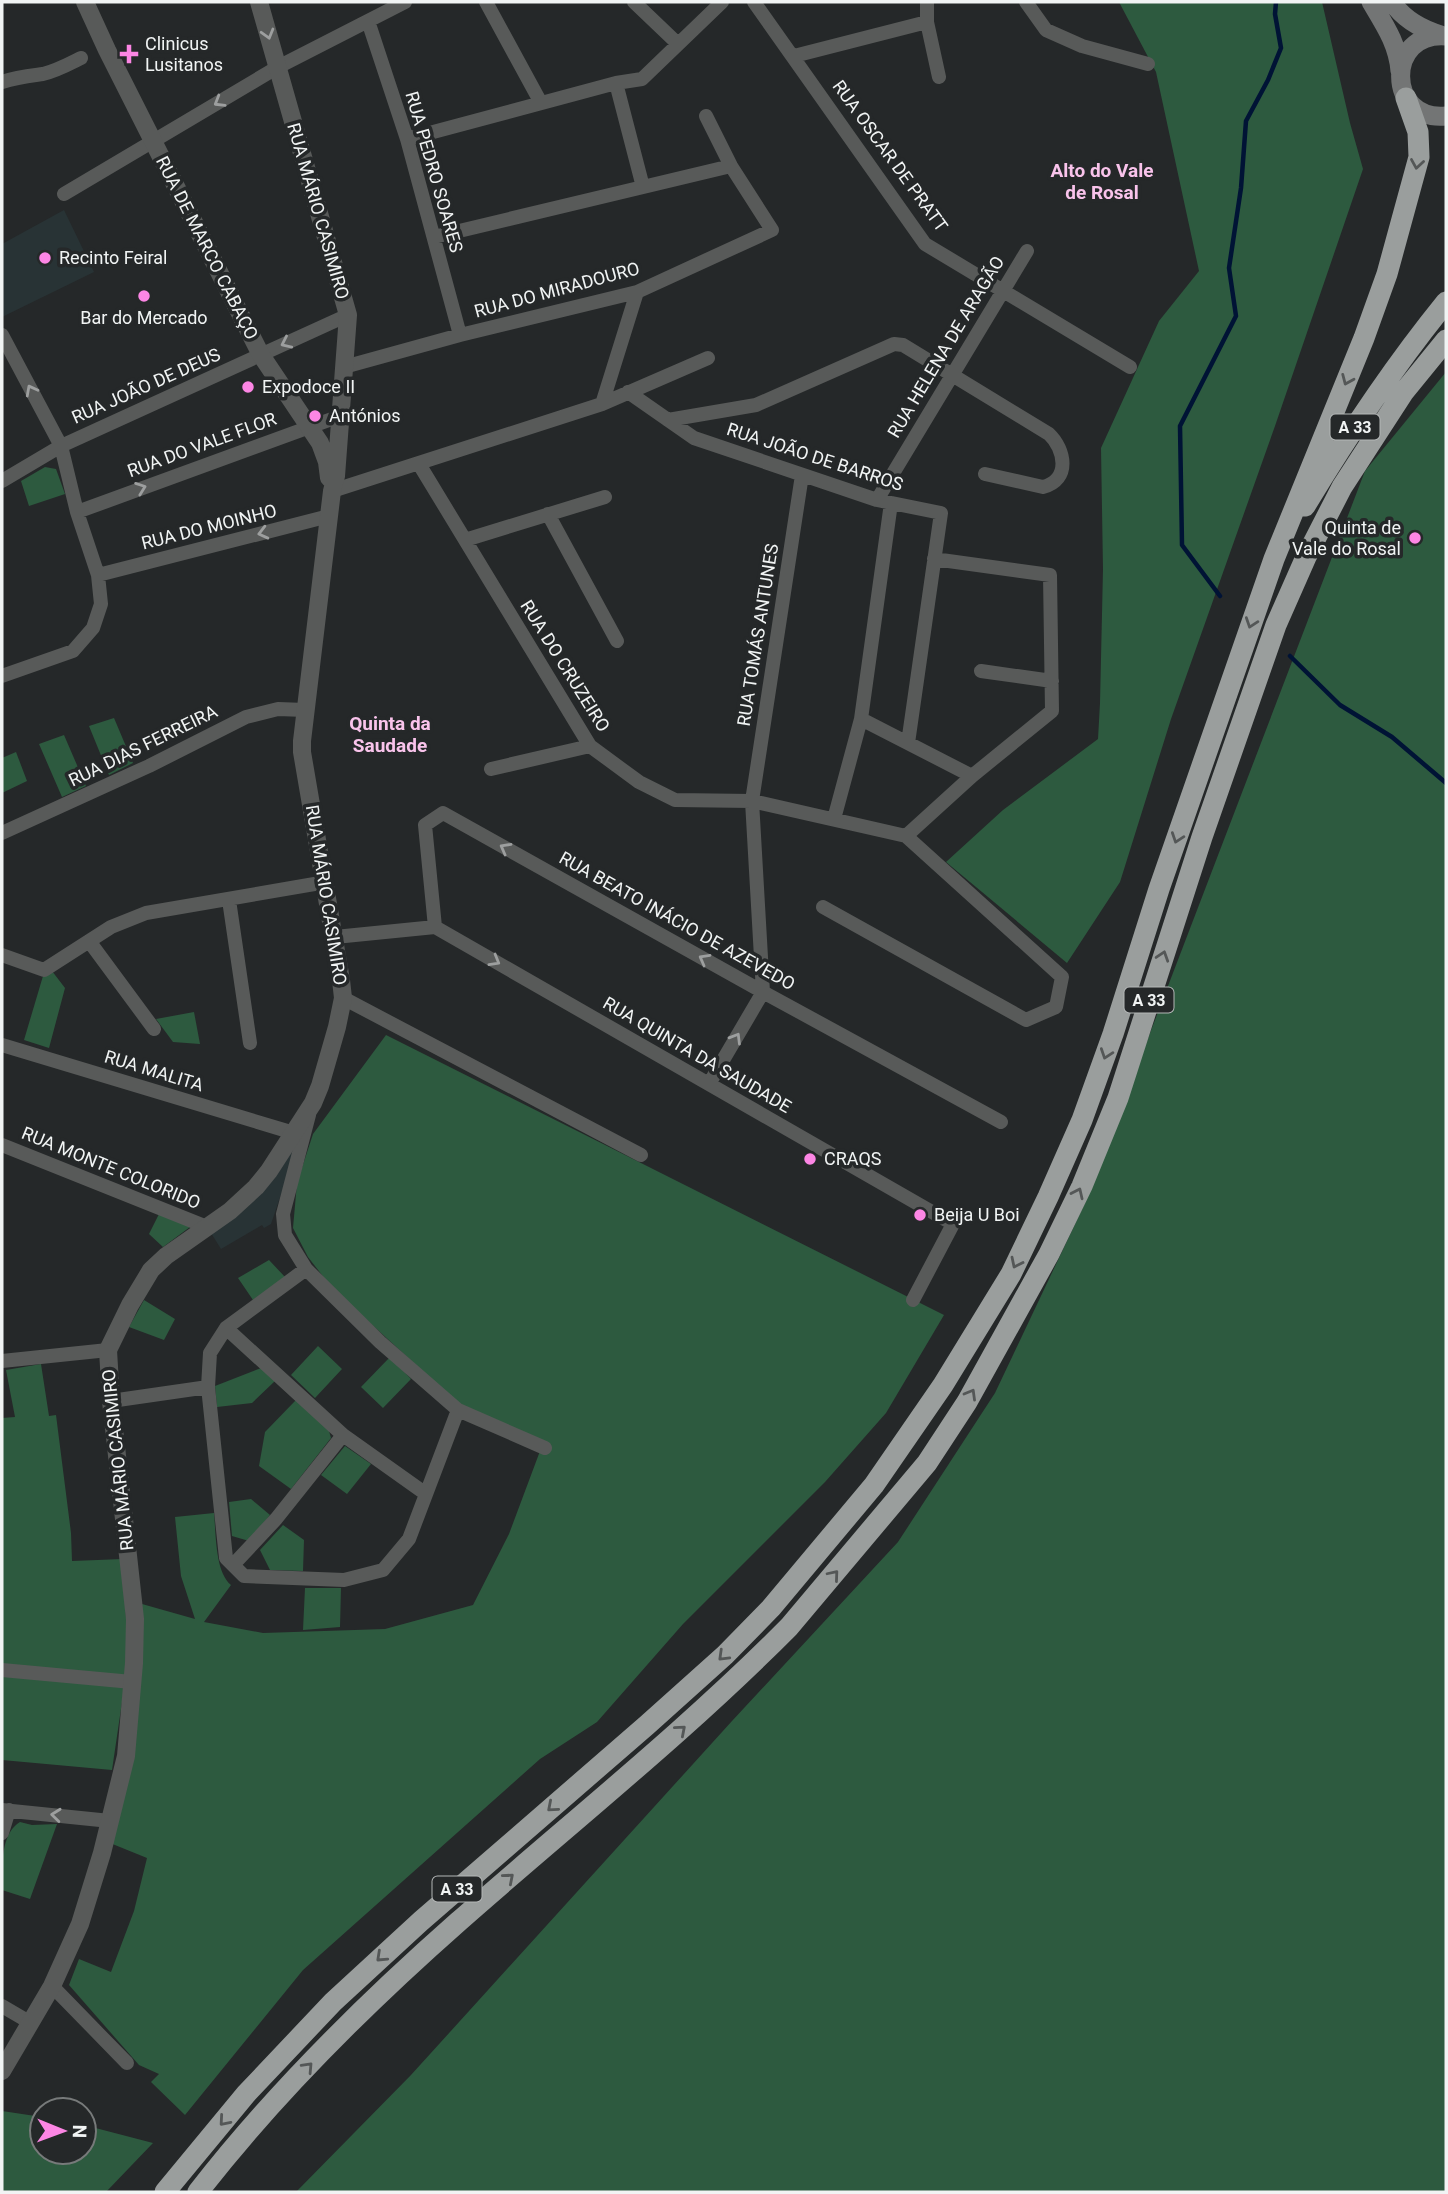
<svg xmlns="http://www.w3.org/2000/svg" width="1448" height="2194" viewBox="0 0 1448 2194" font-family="Roboto,sans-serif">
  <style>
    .built { fill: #283335 }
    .green { fill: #2d5a3f }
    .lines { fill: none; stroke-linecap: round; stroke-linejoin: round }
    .stream { stroke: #001335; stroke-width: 4.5 }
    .minor { stroke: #585a59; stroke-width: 14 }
    .tertiary { stroke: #585a59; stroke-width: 18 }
    .secondary { stroke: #737575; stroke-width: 19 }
    .motorway { stroke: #9a9e9d; stroke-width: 21 }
    .oneway { stroke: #9d9f9f }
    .oneway2 { stroke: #545757 }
    .poi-dot { fill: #fc86e4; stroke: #252829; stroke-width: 2.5 }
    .labels { text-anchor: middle; stroke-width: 7; stroke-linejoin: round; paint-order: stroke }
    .shield { fill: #252829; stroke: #b4b7b7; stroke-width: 2 }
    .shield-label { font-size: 16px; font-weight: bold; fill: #f1f4f4 }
    .poi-label { font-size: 18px; fill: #f1f4f4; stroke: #252829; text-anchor: start }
    .street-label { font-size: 18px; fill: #f1f4f4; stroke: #252829 }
    .neighbourhood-label { font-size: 19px; font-weight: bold; fill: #f9c3eb; stroke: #252829 }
  </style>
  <rect width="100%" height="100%" fill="#252829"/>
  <path class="built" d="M64,210L94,272L2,317V244Z
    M296,1139L295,1153L271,1224L264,1228L262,1225L221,1249L211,1233Z"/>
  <path class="green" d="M1119,2H1322L1350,123L1363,169L1275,426L1171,719L1120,882L1067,963L946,862L1003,810L1098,739L1100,703L1103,569L1101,448L1159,321L1199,271L1156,72Z
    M1446,372V2192H296L411,2075L732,1721L898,1542L995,1393L1085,1203L1365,471Z
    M45,467L56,469L65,494L29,506L21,481Z
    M114,718L133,763L109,775L89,726Z
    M64,735L86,786L62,797L39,744Z
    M16,752L27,781L2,793V758Z
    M52,971L65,988L49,1048L24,1040L43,976Z
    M194,1012L200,1044L173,1042L156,1019Z
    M386,1035L944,1315L886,1413L825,1482L683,1624L597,1722L540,1759L303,1970L185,2115L151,2082L159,2074L139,2065L69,1985L79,1959L111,1972L134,1911L147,1858L110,1843L142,1604L195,1619L181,1576L175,1517L214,1513C216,1533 215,1572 231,1585L204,1622L263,1633L385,1629L473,1605L509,1534L543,1443L464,1409L332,1288L308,1257L293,1228L297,1183L313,1134Z
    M160,1212L190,1227L163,1247L149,1234Z
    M269,1260L285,1277L253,1300L238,1278Z
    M144,1300L175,1319L164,1340L129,1327Z
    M318,1346L342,1369L315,1398L291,1375Z
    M390,1357L411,1379L383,1408L361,1387Z
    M41,1364L49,1416L56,1415L71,1533L72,1561L123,1559L126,1618V1675L112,1770L2,1760V1418L15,1417L6,1370Z
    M261,1368L275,1381L252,1403L217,1407L215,1386Z
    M296,1400L329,1431L331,1438L291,1489L259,1466L265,1432Z
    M345,1446L371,1464L347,1494L321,1475Z
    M251,1499L270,1515L249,1541L232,1536L229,1502Z
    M283,1525L304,1540L303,1571L270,1570L260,1550Z
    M305,1588H341L340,1627L303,1630Z
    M20,1822L32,1825L57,1824L30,1899L2,1890C2,1868 0,1834 20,1822Z
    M2,2111L42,2117V2152H84V2125L153,2143L106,2192H2Z"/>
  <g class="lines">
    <path class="stream" d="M1220,596L1182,545L1180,426L1236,316L1229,268L1241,188L1246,121L1268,80L1281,48L1275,14L1276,2
      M1290,656L1340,705L1392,737L1446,783"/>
    <path class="minor" d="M486,2L541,103
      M634,2L678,44
      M754,2L925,244L1130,367
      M927,2V22L939,77
      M1026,2L1046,30L1082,46L1148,64
      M368,21L407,139L460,335
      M794,56L927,22
      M2,82C17,77 28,76 43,74C56,71 69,64 81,58
      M616,83L643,187
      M407,139L616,83L642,79L722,2
      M64,194L278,67L405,2
      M434,237L731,166
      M2,335L61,446L77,512L98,575L101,604L93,628L73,651L2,676
      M344,367L460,335L637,292L772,230L731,166L706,116
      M628,392L694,438L877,500L941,513L908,743
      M602,404L637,292
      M668,420L756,405L894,344L903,345L1049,434C1065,449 1071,480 1043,487L985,474
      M419,464L590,746L639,782L675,800L752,801L906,836L1062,977L1056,1007L1026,1020L823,907
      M2,481L61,446L348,315
      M332,491L602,404L708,358
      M877,500L1027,251
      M77,512L340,416
      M548,514L617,641
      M465,540L605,497
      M98,575L329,516
      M981,671L1052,681
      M861,719L972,776
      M491,769L590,746
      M834,819L861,719L891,503
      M2,833L149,766L246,717L278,709L305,710
      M906,836L972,776L1052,711L1050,575L934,559
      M229,900L250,1043
      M435,927L425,825L443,813L763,992L1001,1122
      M335,937L435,927L953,1224L913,1300
      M89,941L154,1029
      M2,955L44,970L111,927L146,913L326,882
      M343,998L641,1155
      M2,1045L294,1133
      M709,1084L763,992L752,801L802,475
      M309,1115L283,1214L285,1235L306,1269L380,1342L458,1410L545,1448
      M2,1145L207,1227
      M306,1269L226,1328L210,1353L208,1387L226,1558L244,1576L344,1580L383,1570L409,1539L458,1410
      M226,1328L343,1435L426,1494
      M2,1361L108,1350
      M111,1401L208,1387
      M233,1565L276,1519L343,1435
      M2,1670L132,1682
      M2,1810L110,1821
      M2,1833L9,1810
      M52,1986L127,2063
      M2,2006L31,2023"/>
    <path class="tertiary" d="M85,2L107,50L261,355L320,443L327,462L329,478
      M2,2071L52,1986L80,1924L102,1853L126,1756L134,1663L135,1619L111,1401L108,1350L130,1305L151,1270L166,1256L230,1211L256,1187L269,1171L313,1103L320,1086L337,1027L343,998L341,980L302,752V741L332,491L336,476L348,315L259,2"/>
    <path class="secondary" d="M1371,2C1384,24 1398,44 1400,71
      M1392,2C1404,20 1421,29 1441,35
      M1446,36C1385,31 1386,122 1446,116"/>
    <path class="motorway" d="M1305,506C1348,435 1394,366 1446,302
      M165,2192L246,2094L333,2002L421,1921L647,1725L725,1655L771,1608L874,1485L943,1385L1011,1274L1048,1197L1082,1120L1113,1034L1159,889L1274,559L1364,338L1387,274L1419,157L1418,132L1406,98
      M198,2192C274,2094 365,2004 458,1922C569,1824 685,1732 789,1627L927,1463L967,1402L1049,1254L1082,1186L1118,1098L1202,837L1276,625L1306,557L1342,487L1403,393L1446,340"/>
  </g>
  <defs><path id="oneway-chevron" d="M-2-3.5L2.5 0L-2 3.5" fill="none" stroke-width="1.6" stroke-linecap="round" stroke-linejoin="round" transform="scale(1.75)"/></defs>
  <g class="oneway">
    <use href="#oneway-chevron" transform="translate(268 34) rotate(74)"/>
    <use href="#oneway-chevron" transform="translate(219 102) rotate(149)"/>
    <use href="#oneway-chevron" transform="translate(286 343) rotate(155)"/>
    <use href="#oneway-chevron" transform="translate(31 390) rotate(-118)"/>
    <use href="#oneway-chevron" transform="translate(141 488) rotate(-20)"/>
    <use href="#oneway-chevron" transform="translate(263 533) rotate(166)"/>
    <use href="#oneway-chevron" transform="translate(505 848) rotate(-151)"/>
    <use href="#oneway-chevron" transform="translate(704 959) rotate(-151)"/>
    <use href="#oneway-chevron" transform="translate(495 961) rotate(30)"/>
    <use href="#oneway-chevron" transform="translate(736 1038) rotate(-59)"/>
    <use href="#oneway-chevron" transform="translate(56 1815) rotate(-174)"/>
  </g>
  <g class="oneway2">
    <use href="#oneway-chevron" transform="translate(1417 164) rotate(99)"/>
    <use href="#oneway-chevron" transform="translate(1347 380) rotate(113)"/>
    <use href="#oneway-chevron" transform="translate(1251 623) rotate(109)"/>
    <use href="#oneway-chevron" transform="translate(1177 838) rotate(109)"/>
    <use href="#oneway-chevron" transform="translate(1163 956) rotate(-72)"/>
    <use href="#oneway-chevron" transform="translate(1106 1054) rotate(109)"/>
    <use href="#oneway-chevron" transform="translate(1078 1193) rotate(-65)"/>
    <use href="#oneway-chevron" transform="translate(1016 1263) rotate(116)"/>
    <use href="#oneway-chevron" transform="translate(971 1394) rotate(-60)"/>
    <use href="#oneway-chevron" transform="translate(834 1575) rotate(-50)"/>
    <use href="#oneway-chevron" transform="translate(723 1656) rotate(136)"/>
    <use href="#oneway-chevron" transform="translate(681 1730) rotate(-41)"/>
    <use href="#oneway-chevron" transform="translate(552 1807) rotate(139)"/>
    <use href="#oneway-chevron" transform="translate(509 1878) rotate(-41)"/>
    <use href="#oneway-chevron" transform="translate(381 1957) rotate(137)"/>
    <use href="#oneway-chevron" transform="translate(308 2067) rotate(-47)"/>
    <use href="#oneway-chevron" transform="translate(224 2121) rotate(131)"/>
  </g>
  <g class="poi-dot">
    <path d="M125.5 43.5h7v7h7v7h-7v7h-7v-7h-7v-7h7z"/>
    <circle cx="45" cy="258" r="7"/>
    <circle cx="144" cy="296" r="7"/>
    <circle cx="248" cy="387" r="7"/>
    <circle cx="315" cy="416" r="7"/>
    <circle cx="1415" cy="538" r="7"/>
    <circle cx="810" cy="1159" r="7"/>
    <circle cx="920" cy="1215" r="7"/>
  </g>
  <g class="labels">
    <g class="shield">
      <rect x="1330.5" y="414.5" width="49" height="25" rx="5"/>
      <rect x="1124.5" y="987.5" width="49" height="25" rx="5"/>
      <rect x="432.5" y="1876.5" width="49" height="25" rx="5"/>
    </g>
    <g class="shield-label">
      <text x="1355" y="433">A 33</text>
      <text x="1149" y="1006">A 33</text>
      <text x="457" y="1895">A 33</text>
    </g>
    <g class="poi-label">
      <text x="145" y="50">Clinicus<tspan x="145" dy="21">Lusitanos</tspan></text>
      <text x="59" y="264">Recinto Feiral</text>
      <text x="144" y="324" text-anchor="middle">Bar do Mercado</text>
      <text x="262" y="393">Expodoce II</text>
      <text x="329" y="422">Antónios</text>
      <text x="1401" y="534" text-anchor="end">Quinta de<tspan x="1401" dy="21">Vale do Rosal</tspan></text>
      <text x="824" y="1165">CRAQS</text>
      <text x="934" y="1221">Beija U Boi</text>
    </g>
    <g class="street-label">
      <text transform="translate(890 156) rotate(54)" y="6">RUA OSCAR DE PRATT</text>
      <text transform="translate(434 172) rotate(74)" y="6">RUA PEDRO SOARES</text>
      <text transform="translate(318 211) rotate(74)" y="6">RUA MÁRIO CASIMIRO</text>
      <text transform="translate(207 248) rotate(63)" y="6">RUA DE MARCO CABAÇO</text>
      <text transform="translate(557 290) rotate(-15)" y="6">RUA DO MIRADOURO</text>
      <text transform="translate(946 347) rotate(-59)" y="6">RUA HELENA DE ARAGÃO</text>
      <text transform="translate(146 386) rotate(-24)" y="6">RUA JOÃO DE DEUS</text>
      <text transform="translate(202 445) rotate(-20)" y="6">RUA DO VALE FLOR</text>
      <text transform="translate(815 457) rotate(18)" y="6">RUA JOÃO DE BARROS</text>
      <text transform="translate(209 527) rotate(-14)" y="6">RUA DO MOINHO</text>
      <text transform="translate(758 635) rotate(-81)" y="6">RUA TOMÁS ANTUNES</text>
      <text transform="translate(565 666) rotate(58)" y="6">RUA DO CRUZEIRO</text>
      <text transform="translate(143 746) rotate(-26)" y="6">RUA DIAS FERREIRA</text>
      <text transform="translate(326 895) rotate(81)" y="6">RUA MÁRIO CASIMIRO</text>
      <text transform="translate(677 921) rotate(29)" y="6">RUA BEATO INÁCIO DE AZEVEDO</text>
      <text transform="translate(697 1055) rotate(30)" y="6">RUA QUINTA DA SAUDADE</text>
      <text transform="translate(154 1071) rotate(17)" y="6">RUA MALITA</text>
      <text transform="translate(111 1168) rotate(22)" y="6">RUA MONTE COLORIDO</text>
      <text transform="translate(118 1460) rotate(-96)" y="6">RUA MÁRIO CASIMIRO</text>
    </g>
    <g class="neighbourhood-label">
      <text x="1102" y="177">Alto do Vale<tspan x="1102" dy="22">de Rosal</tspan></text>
      <text x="390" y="730">Quinta da<tspan x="390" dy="22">Saudade</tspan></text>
    </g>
  </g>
  <rect width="1448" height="2194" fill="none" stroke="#f1f4f4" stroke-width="7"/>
  <g transform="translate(63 2131) rotate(91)"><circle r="33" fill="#252829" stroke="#777a7a" stroke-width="2"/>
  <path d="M0-5L12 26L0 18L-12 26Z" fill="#fc86e4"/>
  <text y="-10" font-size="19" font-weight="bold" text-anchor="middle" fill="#f1f4f4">N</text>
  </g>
</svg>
